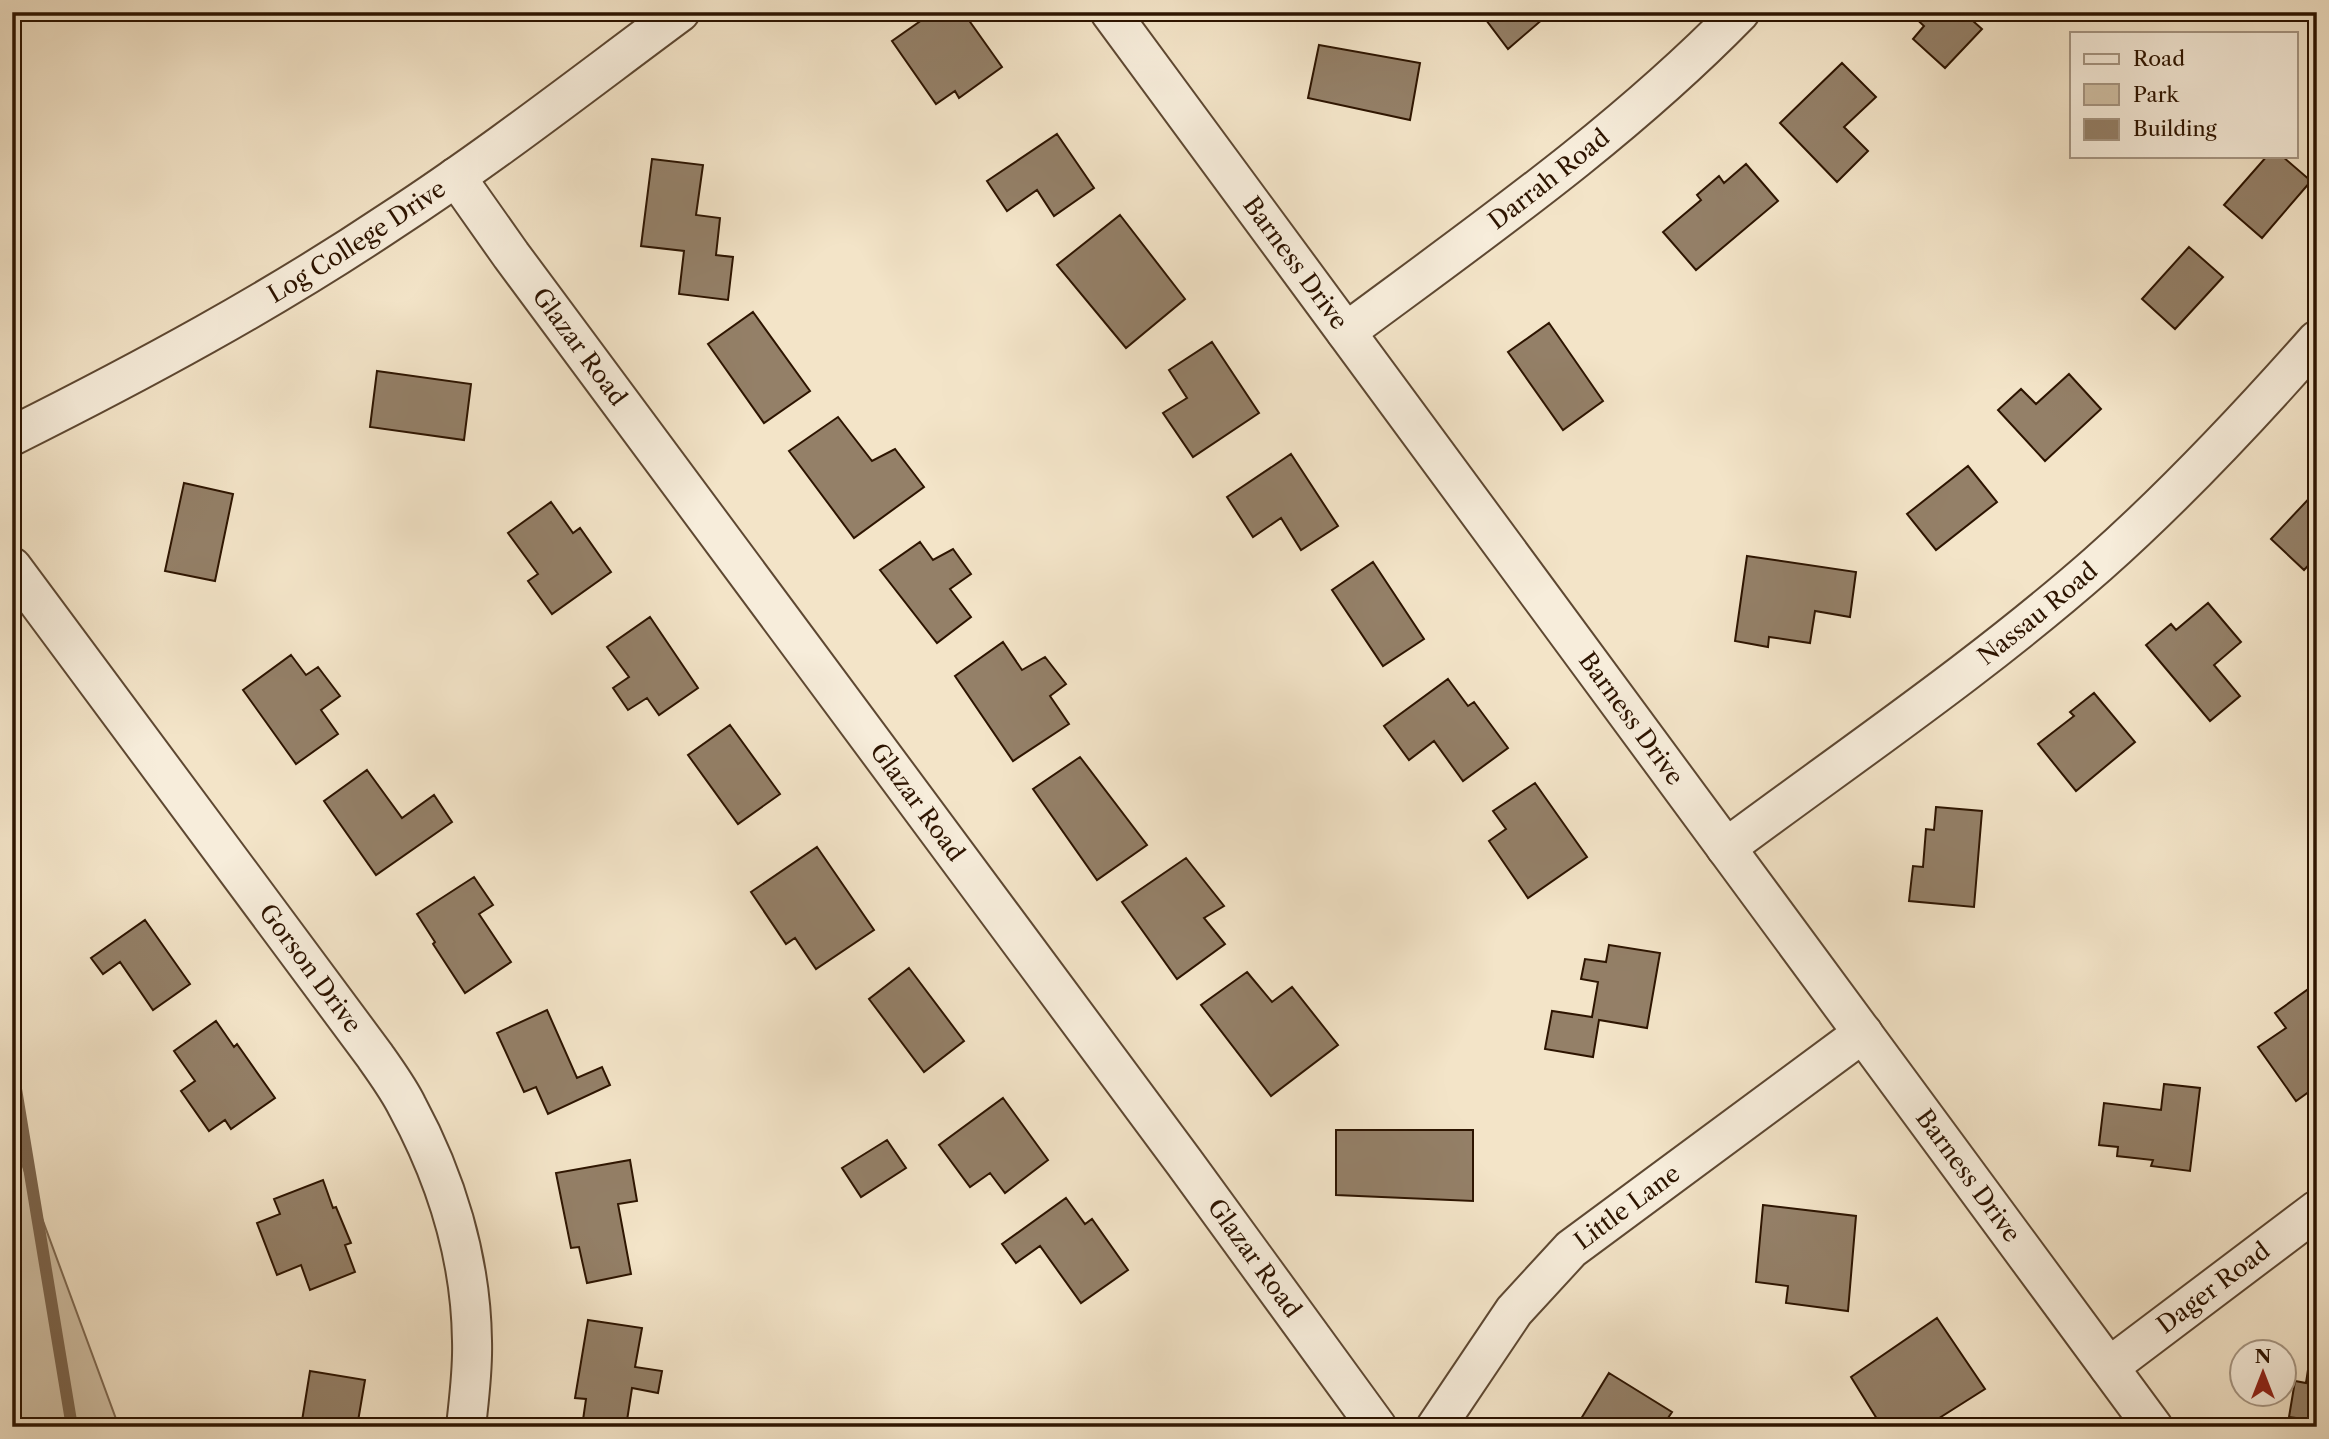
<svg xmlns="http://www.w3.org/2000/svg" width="2329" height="1439" viewBox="0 0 2329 1439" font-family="'Libre Caslon Text',serif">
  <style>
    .green { fill: #d1c1a6; stroke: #7f6a53; stroke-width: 2 }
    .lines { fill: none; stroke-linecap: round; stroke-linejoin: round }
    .stream { stroke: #7c664f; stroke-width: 12 }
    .building { fill: #948068; stroke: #2d1400; stroke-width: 2 }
    .minor-casing { stroke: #5e4832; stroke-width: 42 }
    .minor { stroke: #f7eddb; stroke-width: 38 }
    .labels { text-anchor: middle; stroke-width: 5; stroke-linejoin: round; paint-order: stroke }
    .street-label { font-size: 24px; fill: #2d1400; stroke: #f7eddb }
  </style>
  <rect width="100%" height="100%" fill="#f3e4c8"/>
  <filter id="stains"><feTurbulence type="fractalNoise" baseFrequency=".00286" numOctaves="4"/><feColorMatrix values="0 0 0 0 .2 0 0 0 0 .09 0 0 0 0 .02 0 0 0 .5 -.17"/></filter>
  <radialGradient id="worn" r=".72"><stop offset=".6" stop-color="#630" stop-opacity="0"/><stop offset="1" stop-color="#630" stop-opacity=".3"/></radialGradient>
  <path class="green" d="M12,1137L119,1427H12Z"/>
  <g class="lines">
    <path class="stream" d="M12,1065L72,1427"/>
  </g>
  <path class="building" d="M927,12H963L1002,67L959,98L955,91L936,104L892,41L929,15Z
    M1480,12H1551L1508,49Z
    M1909,12H1963L1982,29L1945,68L1913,39L1924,26Z
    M1319,45L1420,63L1410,120L1308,98Z
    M1842,63L1876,97L1844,127L1868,151L1837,182L1780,123Z
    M1057,134L1094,188L1054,216L1037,190L1007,211L987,181Z
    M2267,156H2282L2311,181L2262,238L2224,205Z
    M652,159L703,165L696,215L720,218L716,255L733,257L728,300L679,294L684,251L641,246Z
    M1746,164L1778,201L1696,270L1663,232L1701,200L1697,195L1719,176L1724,183Z
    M1120,215L1185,299L1126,348L1057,265Z
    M2189,247L2223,277L2175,329L2142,299Z
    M753,312L810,391L764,423L708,344Z
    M1549,323L1603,401L1563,430L1508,352Z
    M1212,342L1259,413L1193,457L1163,413L1187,398L1169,370Z
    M377,371L471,384L464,440L370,427Z
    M2069,374L2101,409L2045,461L1998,410L2021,389L2036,404Z
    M838,417L872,461L895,449L924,487L854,538L789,451Z
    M1291,454L1338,526L1301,550L1281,518L1253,537L1227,497Z
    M1968,466L1997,502L1936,550L1907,514Z
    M184,483L233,494L215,581L165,571Z
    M2317,490V556L2304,570L2271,539Z
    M551,502L573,533L580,528L611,572L552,614L528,581L538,574L508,533Z
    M920,542L933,560L953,549L971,574L950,589L971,617L937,643L880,570Z
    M1747,556L1856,572L1850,617L1815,611L1810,643L1769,637L1768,647L1735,641Z
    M1373,562L1424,639L1383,666L1332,590Z
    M2208,603L2241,642L2214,665L2240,696L2210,721L2146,645L2171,624L2176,630Z
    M650,617L698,688L659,715L647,698L628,710L613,688L629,677L607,647Z
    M1003,642L1022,670L1045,657L1066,684L1050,696L1069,724L1013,761L955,676Z
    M291,655L306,675L318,667L340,696L321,710L338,734L296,764L243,690Z
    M1448,679L1468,706L1474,702L1508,748L1463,781L1434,741L1409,760L1384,726Z
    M2094,693L2135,742L2076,791L2038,744L2074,716L2070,712Z
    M730,725L780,794L738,824L688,755Z
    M1080,757L1147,845L1097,880L1033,789Z
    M367,770L402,818L434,795L452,822L376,875L324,801Z
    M1535,783L1587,857L1528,898L1489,841L1506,829L1493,811Z
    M1936,807L1982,811L1974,907L1909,901L1913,866L1923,867L1926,829L1934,830Z
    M817,847L874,930L816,969L795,938L786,944L751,892Z
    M1186,858L1224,906L1204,918L1225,944L1177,979L1122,902Z
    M474,877L493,905L479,914L511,962L465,993L433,944L435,942L417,914Z
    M145,920L190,984L153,1010L120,962L103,974L91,958Z
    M1609,945L1660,953L1647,1028L1599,1020L1593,1057L1545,1049L1552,1011L1592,1017L1598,982L1581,979L1585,959L1606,962Z
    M909,968L964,1041L924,1072L869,999Z
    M1247,972L1272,1002L1292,987L1338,1045L1271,1096L1201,1005Z
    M2314,985L2317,989V1086L2296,1101L2258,1047L2286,1028L2275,1013Z
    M547,1010L577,1078L602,1067L610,1085L548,1114L536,1087L524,1092L497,1033Z
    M216,1021L234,1047L237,1044L275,1098L231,1129L225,1120L209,1131L181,1091L195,1081L174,1051Z
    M2164,1084L2200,1088L2190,1171L2151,1166L2153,1160L2117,1156L2118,1147L2099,1145L2104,1103L2161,1110Z
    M1003,1098L1048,1160L1005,1193L990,1173L970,1187L939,1145Z
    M1336,1130H1473V1201L1336,1195Z
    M887,1140L906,1168L861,1197L842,1168Z
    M630,1160L637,1201L618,1204L631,1274L587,1283L579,1247L571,1248L556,1173Z
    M323,1180L333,1208L336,1207L351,1243L345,1245L355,1272L310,1290L301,1265L277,1275L257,1223L280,1214L274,1199Z
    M1066,1198L1085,1224L1092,1219L1128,1270L1081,1303L1040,1246L1016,1263L1002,1244Z
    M1763,1205L1856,1216L1848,1311L1786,1303L1788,1286L1756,1282Z
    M1937,1318L1985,1389L1925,1427H1882L1851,1377Z
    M588,1320L642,1328L635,1367L662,1371L658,1393L632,1388L626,1427H582L586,1399L575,1398Z
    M2315,1324H2317V1421L2289,1417L2295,1381L2306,1383Z
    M310,1371L365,1380L357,1427H301Z
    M1609,1373L1672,1412L1662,1427H1576Z
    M1187,1420L1215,1427H1185Z"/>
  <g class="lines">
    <defs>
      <g id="minor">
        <path id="s1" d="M1110,12L2153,1427"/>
        <path id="s2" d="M456,177L511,255L1184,1162L1377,1427"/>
        <path id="s3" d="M1346,332C1482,231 1621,134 1740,12"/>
        <path id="s4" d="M12,436C142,371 270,302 391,221C491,156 584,83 680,12"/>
        <path id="s5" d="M12,567L375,1056C386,1072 398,1088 407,1106C446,1178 471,1259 472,1341C473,1370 469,1398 466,1427"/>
        <path id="s6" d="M1726,848C1851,755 1981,667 2098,564C2176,495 2248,418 2317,340"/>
        <path id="s7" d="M2109,1367L2317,1210"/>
        <path id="s8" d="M1436,1427L1514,1311L1571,1249L1863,1033"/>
      </g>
    </defs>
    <use href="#minor" class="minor-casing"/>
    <use href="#minor" class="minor"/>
  </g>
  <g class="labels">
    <g class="street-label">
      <text dy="8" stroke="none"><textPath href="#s3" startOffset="254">Darrah Road</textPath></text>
      <text dy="8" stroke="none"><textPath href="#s4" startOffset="396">Log College Drive</textPath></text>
      <text dy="8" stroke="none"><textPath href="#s1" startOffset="312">Barness Drive</textPath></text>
      <text dy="8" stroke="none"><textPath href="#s2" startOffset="210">Glazar Road</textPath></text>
      <text dy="8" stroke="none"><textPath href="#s6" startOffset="390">Nassau Road</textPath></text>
      <text dy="8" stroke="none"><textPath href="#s1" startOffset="878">Barness Drive</textPath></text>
      <text dy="8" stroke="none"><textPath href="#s2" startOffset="777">Glazar Road</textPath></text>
      <text dy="8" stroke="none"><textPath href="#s5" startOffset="500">Gorson Drive</textPath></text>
      <text dy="8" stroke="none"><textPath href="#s1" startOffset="1446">Barness Drive</textPath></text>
      <text dy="8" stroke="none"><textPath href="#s8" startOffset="294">Little Lane</textPath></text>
      <text dy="8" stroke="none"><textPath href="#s2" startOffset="1344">Glazar Road</textPath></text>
      <text dy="8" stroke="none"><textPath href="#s7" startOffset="131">Dager Road</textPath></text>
    </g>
  </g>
  <rect width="2329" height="1439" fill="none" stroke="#f3e4c8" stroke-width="42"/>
  <rect x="14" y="14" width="2301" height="1411" fill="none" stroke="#2d1400" stroke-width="3.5"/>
  <rect x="21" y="21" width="2287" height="1397" fill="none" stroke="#2d1400" stroke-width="2"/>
  <rect x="2070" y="32" width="228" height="126" fill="#f7eddb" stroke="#a69683" stroke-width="2"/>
  <rect x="2084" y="54" width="35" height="10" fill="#f7eddb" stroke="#a69683" stroke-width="2"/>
  <text x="2133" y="66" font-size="21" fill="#2d1400">Road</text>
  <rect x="2084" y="84" width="35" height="21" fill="#d1c1a6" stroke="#a69683" stroke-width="2"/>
  <text x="2133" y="102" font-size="21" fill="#2d1400">Park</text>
  <rect x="2084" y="119" width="35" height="21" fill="#948068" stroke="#a69683" stroke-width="2"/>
  <text x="2133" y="136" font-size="21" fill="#2d1400">Building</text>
  <g transform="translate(2263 1373)"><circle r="33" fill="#f7eddb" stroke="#a69683" stroke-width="2"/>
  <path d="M0-5L12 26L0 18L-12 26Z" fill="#8f2418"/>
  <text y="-10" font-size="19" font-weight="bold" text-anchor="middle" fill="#2d1400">N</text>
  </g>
  <rect width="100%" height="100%" filter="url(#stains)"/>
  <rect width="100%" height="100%" fill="url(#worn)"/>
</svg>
